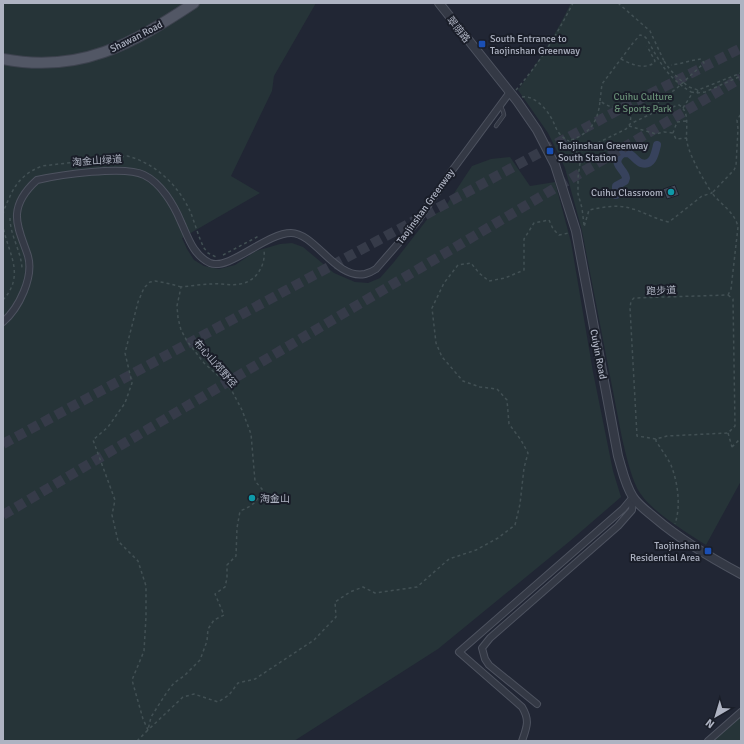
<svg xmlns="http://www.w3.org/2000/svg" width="744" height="744" viewBox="0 0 744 744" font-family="Signika,'Noto Sans SC',sans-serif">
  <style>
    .green { fill: #263438 }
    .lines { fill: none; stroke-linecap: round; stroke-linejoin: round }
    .canal { stroke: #37425c; stroke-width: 8 }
    .building { fill: #424958; stroke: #1b202b }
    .trunk-tunnel { stroke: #363b49; stroke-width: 10; stroke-dasharray: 10 5; stroke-linecap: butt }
    .service-casing { stroke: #4e5360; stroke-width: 4.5 }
    .minor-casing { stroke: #4e5360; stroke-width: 8 }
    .tertiary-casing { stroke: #4e5360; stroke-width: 10 }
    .primary-casing { stroke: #3d424e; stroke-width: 12 }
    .path { stroke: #425054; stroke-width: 1.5; stroke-dasharray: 3 3; stroke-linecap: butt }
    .service { stroke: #343945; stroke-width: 3 }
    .minor { stroke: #343945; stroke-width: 6 }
    .tertiary { stroke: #343945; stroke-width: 8 }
    .primary { stroke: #525765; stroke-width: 10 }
    .path-bridge { stroke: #425054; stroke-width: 1.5; stroke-dasharray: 3 3; stroke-linecap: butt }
    .transit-dot { fill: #1a4fb4; stroke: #1a1e29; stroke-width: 1.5 }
    .culture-dot { fill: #0f9aa8; stroke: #1a1e29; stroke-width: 1.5 }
    .labels { text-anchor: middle; stroke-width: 4; stroke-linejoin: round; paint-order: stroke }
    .street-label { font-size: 10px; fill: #aeb3c2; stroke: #1a1e29 }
    .poi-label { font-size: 10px; fill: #aeb3c2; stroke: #1a1e29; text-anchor: start }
    .park-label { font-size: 10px; fill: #688f76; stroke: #1a1e29 }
  </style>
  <rect width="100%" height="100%" fill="#212634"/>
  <path class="green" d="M3,3H316L274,76L272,91L231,176L260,193L182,238L187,249L194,260L204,266L219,269L235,265L256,251L280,244L292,243L303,247L334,273L355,282L368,283L380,278L394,262L429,217L443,210L472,166L491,159L510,157L530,186L555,182L571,242L593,372L613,471L621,497L570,541L438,649L294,741H3Z
    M571,3H741V481L706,545C686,532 648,510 637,488C630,473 626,455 622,438L582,231L565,168L557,151L548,133L518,90C538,62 556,34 571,3Z
    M741,712V741H711Z"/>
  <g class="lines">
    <path class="canal" d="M616,195V186L625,181L626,178C625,170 613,165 619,157C622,153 624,153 628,153C633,155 637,162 641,163C653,167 655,153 657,145"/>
  </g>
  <path class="building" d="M675,185L679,195L667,199L663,189Z"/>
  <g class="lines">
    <path class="trunk-tunnel" d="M3,444L622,108L741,48
      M3,515L741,78"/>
    <defs>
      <path id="service" d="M496,126L504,115L503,111L501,107"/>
      <path id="minor" d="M3,322C19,308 34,277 28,256C24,243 16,228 17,214C18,200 27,189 37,180C59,175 125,165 144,175C161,183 174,205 181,222C188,237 193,255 210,263C229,271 266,233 291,233C315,233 336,280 365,274C369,273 373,271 376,269L416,223L451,172L510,92
        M537,704L489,665L485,659L482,648L490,638L618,526L632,510L633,497
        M522,741C527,727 530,720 522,707L459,652L623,509L633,497
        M708,741L741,712"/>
      <path id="tertiary" d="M439,3L517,101L537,130L555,165L576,231L618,456C622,469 625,485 633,497C638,505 648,512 655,518C682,541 711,558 741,574"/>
      <path id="primary" d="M3,59C80,74 132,44 194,3"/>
    </defs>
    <use href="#service" class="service-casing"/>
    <use href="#minor" class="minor-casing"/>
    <use href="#tertiary" class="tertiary-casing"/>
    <use href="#primary" class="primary-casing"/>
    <path class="path" d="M618,3L650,31L664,61
      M621,59C631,64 643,70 654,63L655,61L647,46
      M689,87L698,90
      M516,90C541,61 556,36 573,3
      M691,92L697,93L698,90L741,73
      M697,93L705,92L741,76
      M522,97C533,95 545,107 550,116C554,121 555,128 559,133C562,137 565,139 569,141
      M683,108L693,92
      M655,112L653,107L656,104L677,88L704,63L701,59C691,60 681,64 671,65
      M686,121L677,122L673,133L676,139L687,138
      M629,126L656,134L664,132L673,133
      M559,159L577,153L626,129L630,124L655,112H656L679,105C691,112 685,130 687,142C690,157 703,179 712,193L702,196L669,222C655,219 646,213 633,209C619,204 603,207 589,210L584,227
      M10,218C10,235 21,251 22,268
      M584,225L582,208L578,194V178L580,163L577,153L569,141C589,134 598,123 600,101C603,103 606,105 609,106C620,108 634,104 630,123
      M223,255L257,237H259
      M181,287L171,284L155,281L150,282L144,288L138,302L125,353L132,383L125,403L108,427L93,440L115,500L112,515L118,541L138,561L146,586V617L144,651L132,680L143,719L148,730L183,697L194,694L218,702L229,695L238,683L255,679L314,640L336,617L335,602L350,592L363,587L375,593L417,587L449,559L476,550L498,538L515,525L520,504L524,468L528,453L521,440L509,424L507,400L497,389L480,387L463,381L442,357L436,343L432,308L444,283L458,265L471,263L479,273L489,281L505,278L524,270V239L534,223L549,220L553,229L559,235L569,233
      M728,295L733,299L735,426L728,433L667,436L656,439L637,436L630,308L631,301L634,298Z
      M728,295L731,289L738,227C735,212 720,204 712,193L734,170L736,166L738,129L737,120L741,114
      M3,300C30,270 0,245 3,215C4,208 8,201 11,194C18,180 27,172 42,166L127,156C155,163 178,185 190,211C195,223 198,236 204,248L208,253L216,257
      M728,433L732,447
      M656,439V441C661,449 667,457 671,465C678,483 681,506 675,524
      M732,447L741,438
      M137,741L148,730L151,717L167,692L174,683L184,676L200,660L207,641L208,629L214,620L224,615L215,594L225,587L227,578V565L236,556L237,528L240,511C252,506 258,502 262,489L255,481L251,434L242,410L232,391L224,381L204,363L187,341L181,330L178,318L177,306L181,287C191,286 202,284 212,284C221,283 231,286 240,284C256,282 266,265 264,250"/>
    <use href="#service" class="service"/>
    <use href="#minor" class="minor"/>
    <use href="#tertiary" class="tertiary"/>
    <use href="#primary" class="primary"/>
    <path class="path-bridge" d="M664,61C671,72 679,79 689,87
      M600,101L602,84L633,43L640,35L644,36L647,39C661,64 666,76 691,92"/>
  </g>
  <g class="transit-dot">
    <rect x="478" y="40" width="8" height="8" rx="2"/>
    <rect x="546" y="147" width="8" height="8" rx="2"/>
    <rect x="704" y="547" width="8" height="8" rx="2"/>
  </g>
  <g class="culture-dot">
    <circle cx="671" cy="192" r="4"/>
    <circle cx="252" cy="498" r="4"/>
  </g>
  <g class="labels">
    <g class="street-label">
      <text transform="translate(459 29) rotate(51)" y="4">翠荫路</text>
      <text transform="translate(136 36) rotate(-27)" y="4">Shawan Road</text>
      <text transform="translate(97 160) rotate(-4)" y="4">淘金山绿道</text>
      <text transform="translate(425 206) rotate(-54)" y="4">Taojinshan Greenway</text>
      <text transform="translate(661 290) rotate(-2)" y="4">跑步道</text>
      <text transform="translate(599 354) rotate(79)" y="4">Cuiyin Road</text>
      <text transform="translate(216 363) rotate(49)" y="4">布心山郊野径</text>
    </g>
    <g class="poi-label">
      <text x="490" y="42">South Entrance to<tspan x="490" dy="12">Taojinshan Greenway</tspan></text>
      <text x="558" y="149">Taojinshan Greenway<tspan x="558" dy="12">South Station</tspan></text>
      <text x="663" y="196" text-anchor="end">Cuihu Classroom</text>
      <text x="260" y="502">淘金山</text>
      <text x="700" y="549" text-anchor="end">Taojinshan<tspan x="700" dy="12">Residential Area</tspan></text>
    </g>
    <g class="park-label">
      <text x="643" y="100">Cuihu Culture<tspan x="643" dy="12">&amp; Sports Park</tspan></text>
    </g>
  </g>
  <rect width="744" height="744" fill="none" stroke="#aeb3c2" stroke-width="8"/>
  <g transform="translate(716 716) rotate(218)" stroke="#1a1e29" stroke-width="3" paint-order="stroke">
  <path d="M0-3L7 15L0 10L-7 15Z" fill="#aeb3c2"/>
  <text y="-6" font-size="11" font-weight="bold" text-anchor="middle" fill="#aeb3c2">N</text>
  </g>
</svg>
